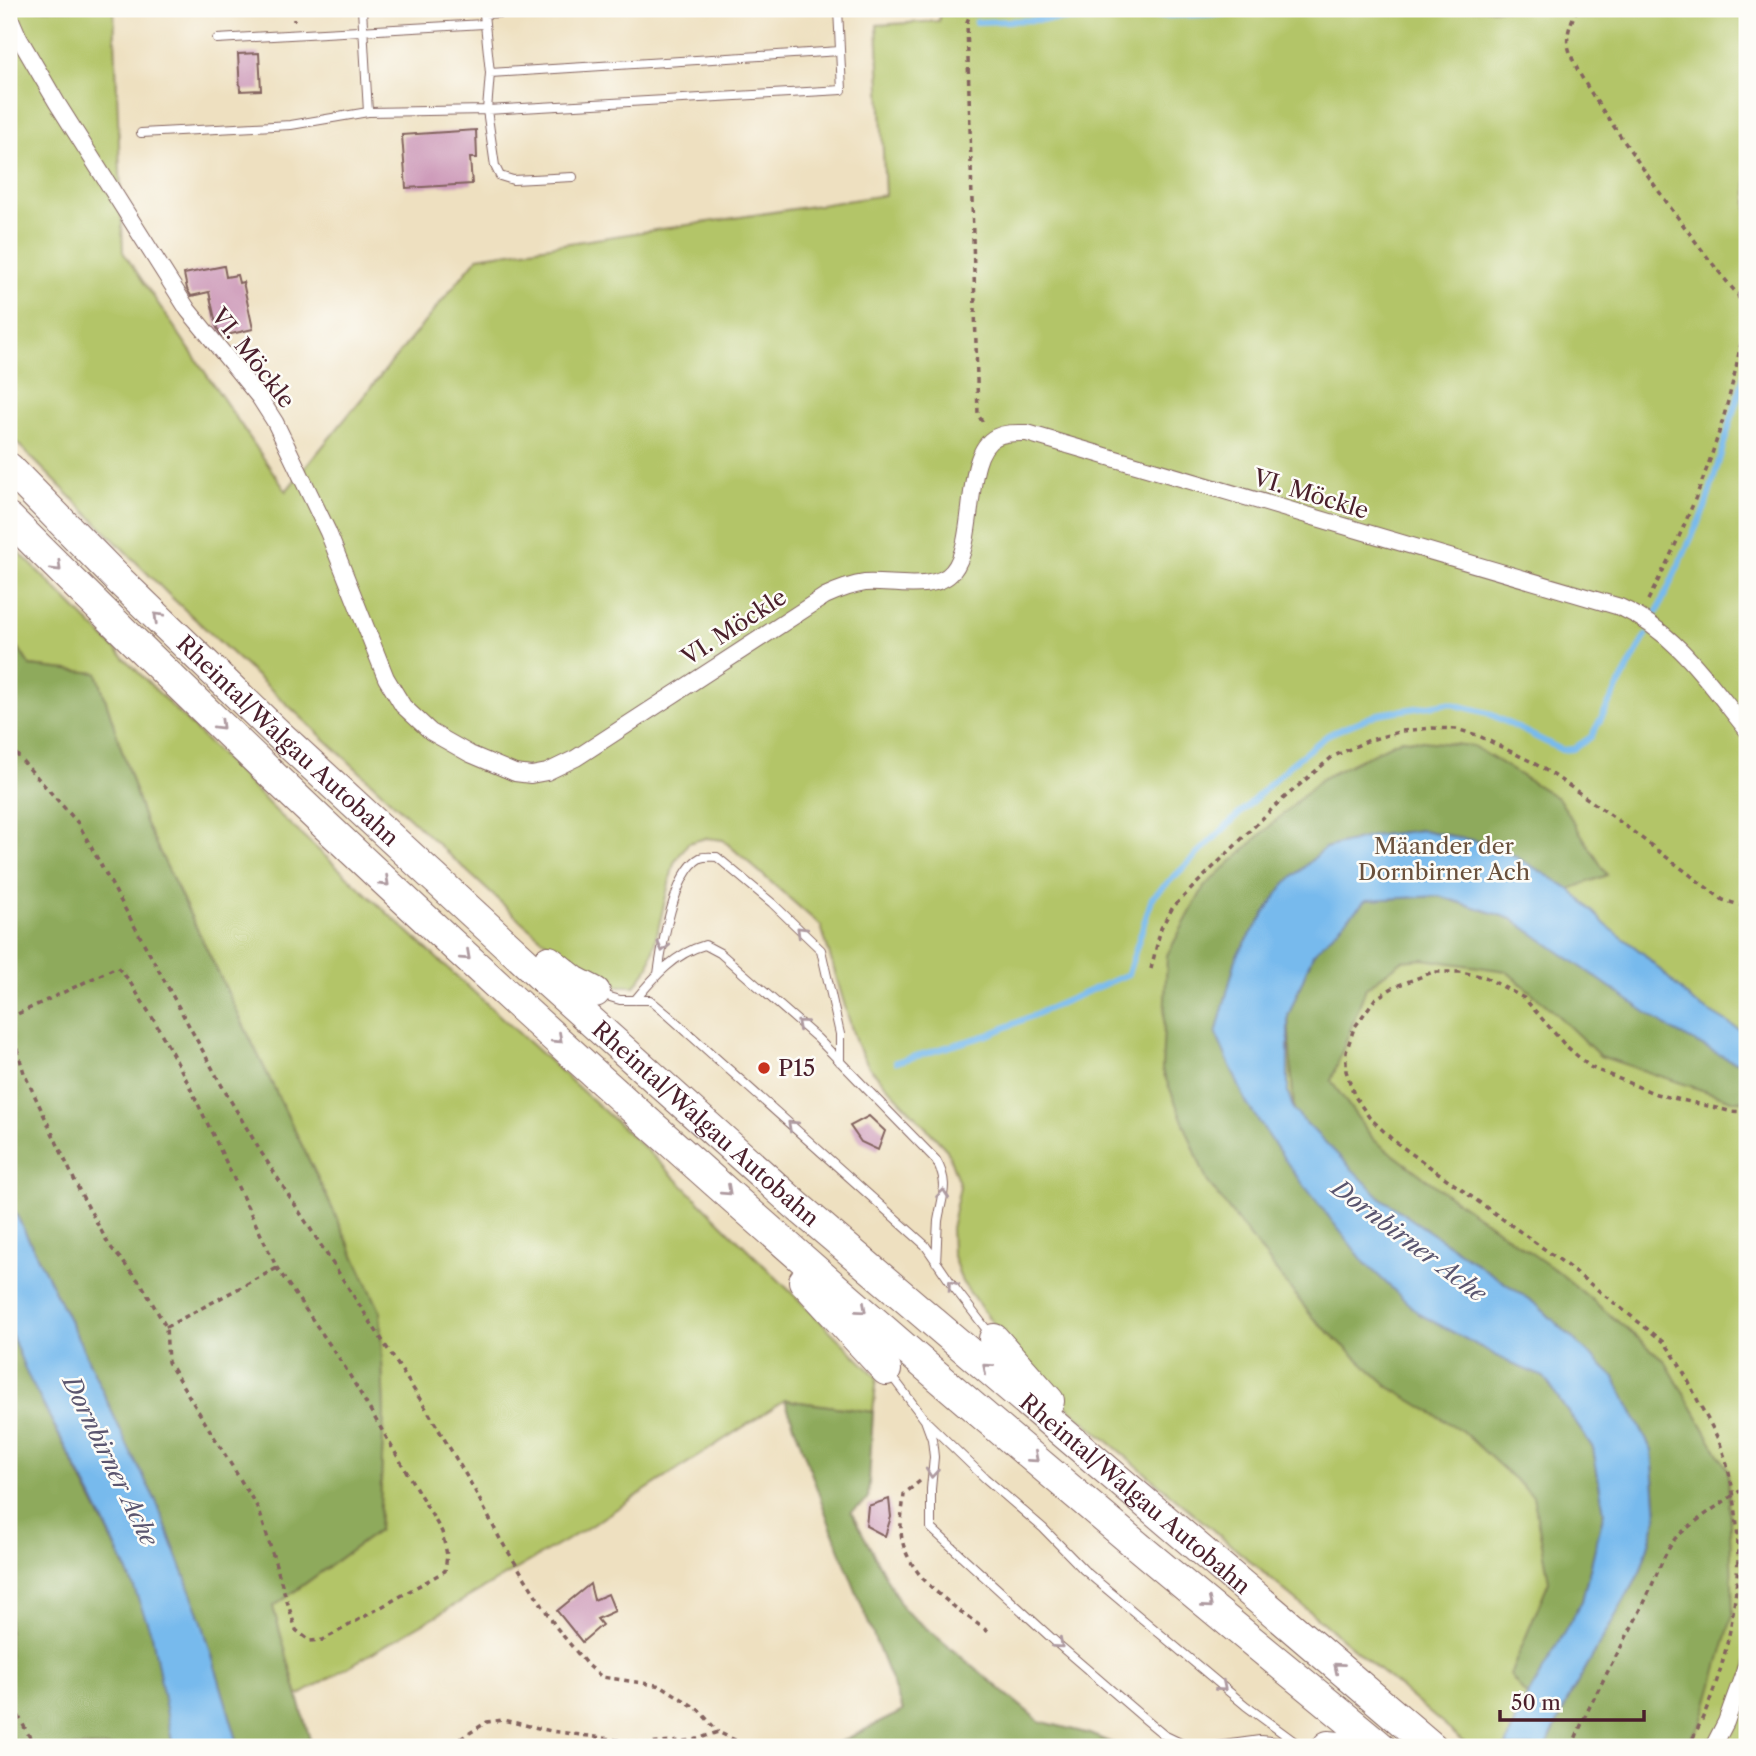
<svg xmlns="http://www.w3.org/2000/svg" width="1756" height="1756" viewBox="0 0 1756 1756" font-family="'Libre Caslon Text',serif">
  <style>
    .green { fill: #b3c568; stroke: #7e724a; stroke-width: 2 }
    .forest { fill: #8eaa5c; stroke: #6c6444; stroke-width: 2 }
    .water { fill: #77baed; stroke: #606c8c; stroke-width: 2 }
    .lines { fill: none; stroke-linecap: round; stroke-linejoin: round }
    .stream { stroke: #77baed; stroke-width: 6 }
    .building { fill: #ce9bba }
    .lane-casing { stroke: #83635f; stroke-width: 10 }
    .street-casing { stroke: #83635f; stroke-width: 18 }
    .highway-casing { stroke: #83635f; stroke-width: 32 }
    .path { stroke: #83635f; stroke-width: 3.5; stroke-dasharray: 5 5; stroke-linecap: butt }
    .lane { stroke: #fff; stroke-width: 8 }
    .street { stroke: #fff; stroke-width: 16 }
    .highway { stroke: #fff; stroke-width: 30 }
    .oneway { stroke: #ae9aa0 }
    .poi-dot { fill: #c8321e; stroke: #fdfcf7; stroke-width: 2.5 }
    .labels { text-anchor: middle; stroke-width: 5; stroke-linejoin: round; paint-order: stroke }
    .street-label { font-size: 23px; fill: #4a1f2b; stroke: #fdfcf7 }
    .park-label { font-size: 23px; fill: #6a513d; stroke: #fdfcf7 }
    .poi-label { font-size: 23px; fill: #4a1f2b; stroke: #fdfcf7; text-anchor: start }
    .water-label { font-size: 24px; font-style: italic; fill: #5a556f; stroke: #fdfcf7 }
  </style>
  <rect width="100%" height="100%" fill="#fdfcf7"/>
  <filter id="ink" filterUnits="userSpaceOnUse"><feTurbulence type="fractalNoise" baseFrequency=".0143" numOctaves="2"/><feDisplacementMap in="SourceGraphic" scale="14" xChannelSelector="R" yChannelSelector="G"/><feConvolveMatrix kernelMatrix="1 2 1 2 8 2 1 2 1" color-interpolation-filters="sRGB"/></filter>
  <filter id="wash" filterUnits="userSpaceOnUse"><feTurbulence type="fractalNoise" baseFrequency=".00686" numOctaves="4" result="noise"/><feDisplacementMap in="SourceGraphic" scale="28" xChannelSelector="R" yChannelSelector="G"/><feGaussianBlur stdDeviation="1.57" result="paint"/><feColorMatrix in="noise" values="0 0 0 0 0 0 0 0 0 0 0 0 0 0 0 0 0 1.4 0 .05"/><feComposite in="paint" operator="in"/></filter>
  <g filter="url(#wash)">
    <rect width="100%" height="100%" fill="#eee0c0"/>
    <path class="green" d="M9,9H114L123,252L286,491L478,257L885,195L877,25L939,21V9H1747V1747H1470L1059,1400L995,1326L962,1282L952,1253L951,1228L960,1186L947,1150L869,1067L856,1043L821,926L723,840L706,838L688,843L674,863L649,967L635,986H599L522,922L169,595L9,435Z
      M9,542L279,814L649,1152L877,1377L873,1412L785,1400L584,1530L298,1696L273,1607L379,1530L384,1411L380,1311L324,1191L145,822L97,674L30,666L9,633Z"/>
    <path class="forest" d="M9,633L30,666L97,673L145,822L324,1191L380,1311L384,1411L379,1530L273,1607L312,1747H239L201,1619L156,1501L129,1449L79,1340L9,1200Z
      M1402,739L1473,746L1559,799L1607,875L1570,889L1496,845L1422,830L1372,836L1325,848L1216,1034L1419,1314L1512,1363L1544,1377L1593,1448L1604,1512L1582,1601L1528,1698L1510,1675L1549,1581L1533,1496L1462,1431L1389,1387L1313,1318L1207,1181L1162,1069L1167,955L1204,887L1321,779Z
      M1439,896L1512,919L1730,1060L1747,1065V1101L1732,1100L1600,1056L1552,1010L1506,971L1423,959L1402,961L1366,988L1331,1081L1374,1140L1445,1193L1561,1274L1665,1361L1728,1470L1733,1614L1702,1722L1683,1747H1546L1570,1696L1640,1572L1657,1517L1652,1451L1614,1377L1537,1305L1382,1199L1294,1112L1288,1016L1313,954L1364,900Z
      M9,1328C50,1432 114,1526 151,1632C163,1668 166,1710 173,1747H9Z
      M785,1400L873,1412L868,1500L851,1512L903,1609L1039,1721L1090,1734L1121,1747H830L903,1711L830,1525Z"/>
    <path class="water" d="M1422,830L1496,845L1570,889L1606,925L1644,954L1693,1002L1747,1034V1065L1730,1060L1673,1031L1512,919L1439,896L1366,900L1313,954L1288,1016V1092L1294,1111L1382,1199L1537,1305L1614,1377L1652,1451L1657,1517L1640,1572L1570,1696L1546,1747H1506L1517,1715L1582,1601L1604,1512L1593,1448L1544,1377L1512,1364L1419,1314L1365,1263L1292,1170L1247,1104L1216,1034L1237,955L1283,886L1325,848L1372,836Z
      M9,1200L79,1340L129,1449L156,1501L201,1619L239,1747H173L152,1635L127,1570L92,1497L27,1374L9,1328Z"/>
    <g class="lines">
      <path class="stream" d="M976,22L1225,14L1277,9
        M1657,612L1705,508L1747,366
        M896,1062L988,1035L1128,974L1152,898L1291,764L1329,734L1378,714L1448,703L1488,713L1562,750L1573,749L1591,737L1646,635
        M9,1743L11,1747"/>
    </g>
    <g id="blocks">
      <path class="building" d="M259,53L261,90L240,91L238,54Z
        M476,130L477,158H470L472,184L406,188L402,135Z
        M224,266L226,277L237,275L239,283L243,282L253,329L222,336L217,328L209,292L191,296L187,289L184,274Z
        M869,1116L885,1131L878,1150L861,1142L850,1126Z
        M889,1499L891,1517L885,1536L866,1526L868,1506Z
        M590,1584L594,1600L608,1594L615,1611L597,1619L602,1625L582,1642L557,1611Z"/>
    </g>
  </g>
  <g filter="url(#ink)">
    <use href="#blocks" fill-opacity="0" stroke="#83635f" stroke-width="2"/>
    <g class="lines">
      <defs>
        <path id="lane" d="M362,9L368,112
          M572,9L484,14L490,73L487,110L842,90L838,9
          M217,39L484,24
          M490,73L840,51
          M141,133L291,125L368,112L487,110L495,166L500,176L513,180L573,177
          M658,974C662,946 674,872 700,858C705,856 711,857 717,857L772,903L821,950L840,1034V1062
          M600,994L620,1000H650L668,1015L925,1245L953,1286L990,1334
          M635,1000C654,977 675,953 705,945L720,953L817,1038L936,1160C950,1184 942,1196 938,1221C937,1235 937,1248 936,1262
          M891,1375L925,1420L932,1439L934,1457L931,1489V1528L1059,1645L1146,1720L1164,1735L1189,1747
          M928,1423L985,1478L1043,1528L1084,1570L1246,1706L1295,1742
          M1209,1747L1260,1740L1324,1746"/>
        <path id="street" d="M9,15L19,38L57,103L188,310L259,397L275,422L328,532L386,678L403,706L431,732L470,754L515,773L531,775L547,772L576,758L825,596C838,590 851,585 865,583C890,581 936,593 953,571C978,540 962,454 996,437C1006,432 1017,433 1027,433L1620,607C1676,632 1709,683 1747,730
          M1713,1747L1726,1722L1747,1664"/>
        <g id="highway">
          <path id="s1" d="M9,468L121,582L274,730L544,979L796,1205L1432,1747"/>
          <path d="M9,518C354,863 716,1191 1089,1505C1185,1587 1284,1667 1381,1747"/>
          <path d="M549,961L574,981L595,992"/>
          <path d="M804,1281L886,1370"/>
          <path d="M994,1339L1049,1401"/>
          <path d="M1328,1746L1340,1747"/>
        </g>
      </defs>
      <use href="#lane" class="lane-casing"/>
      <use href="#street" class="street-casing"/>
      <use href="#highway" class="highway-casing"/>
      <path class="path" d="M294,9V21
        M972,9L967,22L978,415L984,424
        M1577,9C1572,20 1566,33 1568,45C1573,70 1604,112 1619,134C1657,189 1695,244 1738,295C1739,300 1742,305 1744,310C1747,324 1742,339 1739,352C1723,439 1688,524 1647,602
        M1738,295L1747,283
        M9,746L78,823L222,1086L259,1149L427,1410L473,1487L500,1539L556,1627L588,1666L602,1677L662,1686L699,1710L718,1732
        M1151,969L1161,928L1173,907L1277,804L1332,757L1367,741L1402,731L1432,728L1456,729L1477,735L1532,762L1555,776L1615,818L1723,900L1747,907
        M9,1018L117,967L128,979L155,1022L185,1077L277,1268L343,1364L442,1532L447,1555L445,1571L323,1640L310,1641L296,1630L259,1510L168,1362L166,1327L142,1285L109,1245L80,1192L24,1073L9,1022
        M166,1327L277,1268
        M920,1481L904,1494C903,1509 899,1524 902,1539C910,1581 959,1609 991,1634
        M9,1698L35,1747
        M432,1747L457,1741L487,1722L503,1720L551,1731L648,1744L694,1740L718,1732L750,1747
        M1572,1747C1591,1698 1620,1651 1644,1603C1654,1583 1661,1559 1674,1540C1680,1531 1735,1493 1747,1487
        M1688,1747C1735,1664 1754,1540 1722,1449C1716,1432 1706,1417 1698,1401C1688,1380 1678,1360 1664,1342L1561,1261L1394,1141L1369,1117L1354,1095L1346,1071V1052L1354,1028L1375,999L1394,987L1433,972H1461L1485,977L1524,998L1564,1044L1590,1067L1656,1094L1729,1111L1747,1112"/>
      <use href="#lane" class="lane"/>
      <use href="#street" class="street"/>
      <use href="#highway" class="highway"/>
    </g>
    <defs><path id="oneway-chevron" d="M-2-3.5L2.5 0L-2 3.5" fill="none" stroke-width="1.6" stroke-linecap="round" stroke-linejoin="round" transform="scale(1.75)"/></defs>
    <g class="oneway">
      <use href="#oneway-chevron" transform="translate(57 567) rotate(45)"/>
      <use href="#oneway-chevron" transform="translate(158 617) rotate(-136)"/>
      <use href="#oneway-chevron" transform="translate(220 725) rotate(44)"/>
      <use href="#oneway-chevron" transform="translate(385 882) rotate(43)"/>
      <use href="#oneway-chevron" transform="translate(801 931) rotate(-136)"/>
      <use href="#oneway-chevron" transform="translate(663 947) rotate(103)"/>
      <use href="#oneway-chevron" transform="translate(466 956) rotate(42)"/>
      <use href="#oneway-chevron" transform="translate(801 1024) rotate(-139)"/>
      <use href="#oneway-chevron" transform="translate(558 1039) rotate(42)"/>
      <use href="#oneway-chevron" transform="translate(792 1125) rotate(-138)"/>
      <use href="#oneway-chevron" transform="translate(727 1191) rotate(42)"/>
      <use href="#oneway-chevron" transform="translate(943 1194) rotate(-84)"/>
      <use href="#oneway-chevron" transform="translate(952 1285) rotate(-126)"/>
      <use href="#oneway-chevron" transform="translate(862 1309) rotate(41)"/>
      <use href="#oneway-chevron" transform="translate(987 1368) rotate(-139)"/>
      <use href="#oneway-chevron" transform="translate(1034 1458) rotate(41)"/>
      <use href="#oneway-chevron" transform="translate(932 1473) rotate(95)"/>
      <use href="#oneway-chevron" transform="translate(1208 1604) rotate(40)"/>
      <use href="#oneway-chevron" transform="translate(1059 1644) rotate(41)"/>
      <use href="#oneway-chevron" transform="translate(1338 1667) rotate(-140)"/>
      <use href="#oneway-chevron" transform="translate(1222 1687) rotate(40)"/>
    </g>
  </g>
  <circle class="poi-dot" cx="764" cy="1068" r="7"/>
  <g class="labels">
    <g class="street-label">
      <text transform="translate(253 358) rotate(52)" y="8">VI. Möckle</text>
      <text transform="translate(1311 494) rotate(17)" y="8">VI. Möckle</text>
      <text transform="translate(734 627) rotate(-33)" y="8">VI. Möckle</text>
      <text dy="8" stroke="none"><textPath href="#s1" startOffset="390">Rheintal/Walgau Autobahn</textPath></text>
      <text dy="8" stroke="none"><textPath href="#s1" startOffset="957">Rheintal/Walgau Autobahn</textPath></text>
      <text dy="8" stroke="none"><textPath href="#s1" startOffset="1524">Rheintal/Walgau Autobahn</textPath></text>
    </g>
    <g class="park-label">
      <text x="1444" y="854">Mäander der<tspan x="1444" dy="26">Dornbirner Ach</tspan></text>
    </g>
    <g class="poi-label">
      <text x="778" y="1076">P15</text>
    </g>
    <g class="water-label">
      <text transform="translate(1409 1241) rotate(37)" y="8">Dornbirner Ache</text>
      <text transform="translate(110 1461) rotate(64)" y="8">Dornbirner Ache</text>
    </g>
  </g>
  <rect width="1756" height="1756" fill="none" stroke="#fdfcf7" stroke-width="35"/>
  <path d="M1500 1710v10h144v-10" fill="none" stroke="#4a1f2b" stroke-width="3.5"/>
  <text x="1511" y="1710" font-size="21" fill="#4a1f2b" stroke="#fdfcf7" stroke-width="5" paint-order="stroke">50 m</text>
</svg>
